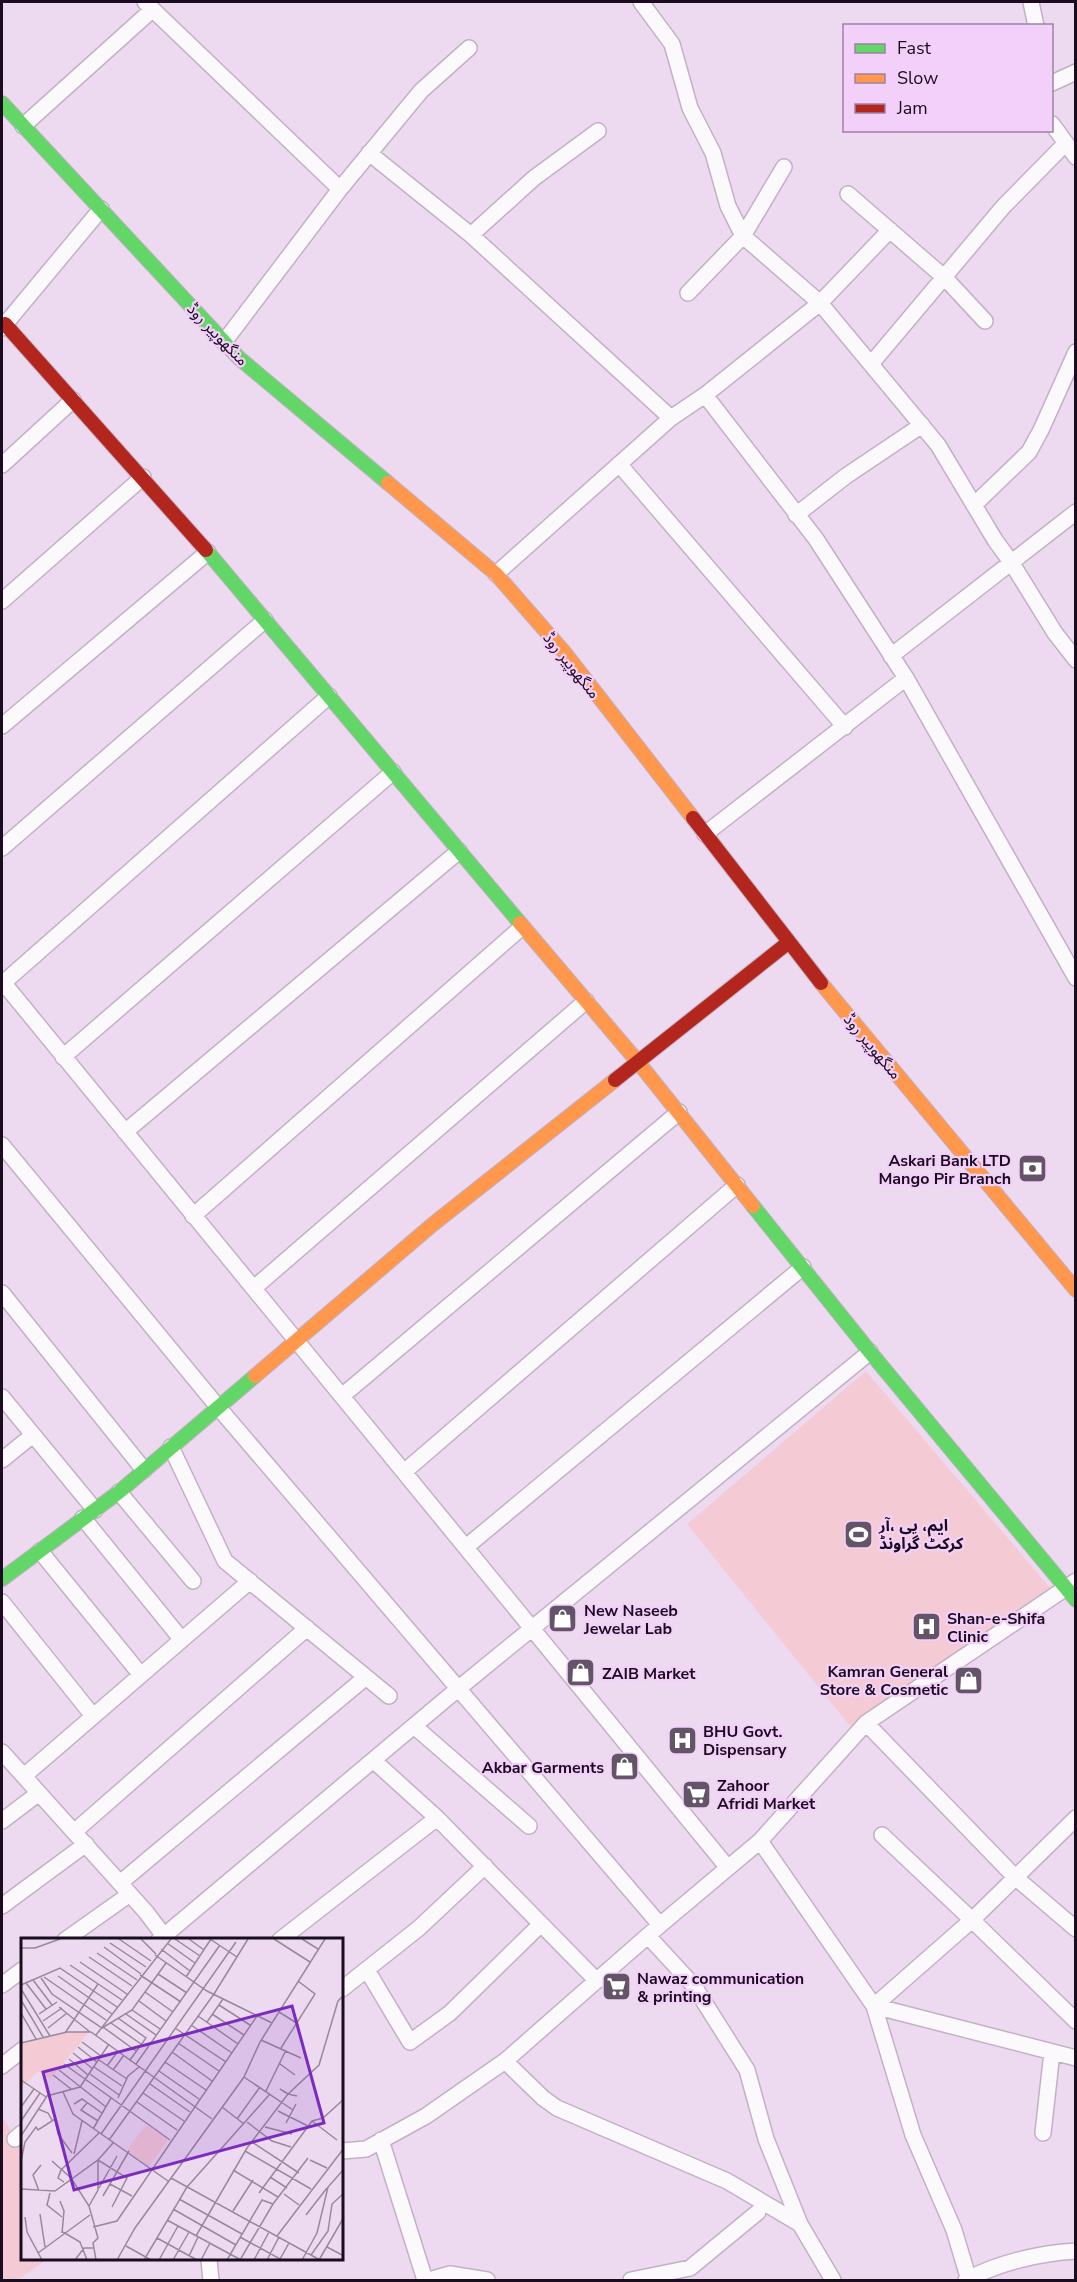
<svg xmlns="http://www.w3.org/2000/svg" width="1077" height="2282" viewBox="0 0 1077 2282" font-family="'Nunito Sans','Noto Sans Arabic',sans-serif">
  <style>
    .green { fill: #f4cbd4 }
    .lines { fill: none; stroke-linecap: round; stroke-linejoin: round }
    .street-casing { stroke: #c2b1c5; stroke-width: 18 }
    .fast-casing { stroke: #c2b1c5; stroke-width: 16 }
    .slow-casing { stroke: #c2b1c5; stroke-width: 16 }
    .jam-casing { stroke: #c2b1c5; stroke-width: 16 }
    .street { stroke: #fcf9fd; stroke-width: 15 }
    .fast { stroke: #63d668; stroke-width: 14 }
    .slow { stroke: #ff974d; stroke-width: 14 }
    .jam { stroke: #b3261e; stroke-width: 14 }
    .labels { text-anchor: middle; stroke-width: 4.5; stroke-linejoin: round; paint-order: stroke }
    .street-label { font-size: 16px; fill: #1b0c1f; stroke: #f3d0fa }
    .poi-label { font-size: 16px; font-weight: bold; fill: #1b0c1f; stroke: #f3d0fa; text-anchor: start }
    .inset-road { fill: none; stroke: #99889c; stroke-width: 1.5 }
    .view { fill: #7b2cbf; fill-opacity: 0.15; stroke: #7b2cbf; stroke-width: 3 }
    .inset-edge { fill: none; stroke: #1b0c1f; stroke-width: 3 }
  </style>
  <rect width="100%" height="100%" fill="#eddaf0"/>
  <path class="green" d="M866,1371L1051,1589L858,1736L687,1524Z
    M2,2116L22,2150V2260H46L18,2280H2Z"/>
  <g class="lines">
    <defs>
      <path id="street" d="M145,2L340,189
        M641,2L672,44L690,108L713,153L728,206L743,236L688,293
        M1031,2L1036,26
        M1052,83L1076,72
        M1052,124L1076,157
        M23,126L152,10
        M369,153L471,235L671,418
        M784,167L743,236L820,303L938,445L995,540L1011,562L1055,633L1076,660
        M848,194L945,278L985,321
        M471,235L534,178L598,131
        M2,328L101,209
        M224,342L340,189L421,91L469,48
        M871,364L1003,207L1065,144
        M705,395L816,539L906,678L1076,978
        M619,464L845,727
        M2,465L73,400
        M974,505L1029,452L1041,430L1076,352
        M796,515L846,476L922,425
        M496,574L671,418L705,395L820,303L890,230
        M2,601L143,477
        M891,656L1076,512
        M2,726L208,552
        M705,834L906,678
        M2,848L265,620
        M2,981L728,1868
        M2,984L329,696
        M63,1057L393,772
        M125,1132L459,851
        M2,1145L218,1407L660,1925
        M193,1216L522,927
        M254,1288L586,1001
        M2,1293L144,1470
        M342,1396L679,1112
        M2,1397L95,1510
        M171,1447L225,1561L389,1696
        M2,1460L33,1435
        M404,1472L737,1185
        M119,1492L193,1581
        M83,1518L182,1640
        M466,1547L803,1267
        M40,1551L141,1675
        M2,1602L93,1716
        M866,1723L1015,1877L1076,1929
        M414,1726L529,1826
        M2,1752L146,1912L167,1940
        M373,1760L437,1818L597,1981
        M24,1776L250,1581
        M2,1821L39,1793
        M74,1832L307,1628
        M882,1835L972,1920L1076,2021
        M760,1841L874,2006L1076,2058
        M120,1883L366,1677
        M2,1906L86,1844
        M648,1936L694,1986L747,2070L766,2139L800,2224L833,2280
        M65,1940L130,1894
        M159,1940L459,1688L870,1352
        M280,1940L437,1818
        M367,1970L410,2042L450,2013L541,1924
        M2,1985L22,1970
        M342,1989L419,1928L485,1866
        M505,2061L543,2098L557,2108L727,2181L800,2224
        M2,2066L22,2050
        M1043,2133L1052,2052
        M15,2139L22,2133
        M381,2140L425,2280
        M342,2151L366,2149L426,2116L505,2061L660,1925L760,1841L866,1723L1076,1581
        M209,2260L211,2280
        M429,2280L450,2274L487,2280
        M631,2280L690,2268L758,2212
        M966,2280C998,2263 1039,2253 1076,2251
        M969,2280L954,2230L913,2135L874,2006L972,1920L1076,1818"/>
      <path id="fast" d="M2,103L239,358L388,483
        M206,550L520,923
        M753,1206L870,1352L1076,1600
        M2,1579L119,1492L255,1376"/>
      <path id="slow" d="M388,483L496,574L564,652L693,818
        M520,923L638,1062L753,1206
        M821,983L1076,1290
        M255,1376L432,1225L615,1080"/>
      <path id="jam" d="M5,324L206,550
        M693,818L821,983
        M615,1080L789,942"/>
    </defs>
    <use href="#street" class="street-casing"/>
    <use href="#fast" class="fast-casing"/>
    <use href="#slow" class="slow-casing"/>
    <use href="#jam" class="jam-casing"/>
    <use href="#street" class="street"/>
    <use href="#fast" class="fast"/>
    <use href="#slow" class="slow"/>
    <use href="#jam" class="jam"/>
  </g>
  <defs>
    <symbol id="bank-square" viewBox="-11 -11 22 22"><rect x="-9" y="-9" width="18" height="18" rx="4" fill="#645468" stroke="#f3d0fa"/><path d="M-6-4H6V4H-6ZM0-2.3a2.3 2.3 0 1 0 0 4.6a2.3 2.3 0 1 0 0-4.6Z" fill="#fff"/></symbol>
    <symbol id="stadium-square" viewBox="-11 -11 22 22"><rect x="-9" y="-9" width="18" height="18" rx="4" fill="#645468" stroke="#f3d0fa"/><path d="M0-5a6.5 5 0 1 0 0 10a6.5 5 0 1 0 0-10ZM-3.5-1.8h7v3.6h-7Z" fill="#fff"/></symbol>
    <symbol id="shop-square" viewBox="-11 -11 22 22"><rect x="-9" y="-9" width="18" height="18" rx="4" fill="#645468" stroke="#f3d0fa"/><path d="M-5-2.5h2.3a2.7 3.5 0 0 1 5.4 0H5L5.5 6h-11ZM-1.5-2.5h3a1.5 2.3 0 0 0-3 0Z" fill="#fff"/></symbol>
    <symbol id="hospital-square" viewBox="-11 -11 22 22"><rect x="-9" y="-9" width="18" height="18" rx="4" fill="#645468" stroke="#f3d0fa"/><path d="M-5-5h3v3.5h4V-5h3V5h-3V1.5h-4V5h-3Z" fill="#fff"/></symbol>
    <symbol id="supermarket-square" viewBox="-11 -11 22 22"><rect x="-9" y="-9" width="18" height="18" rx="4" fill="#645468" stroke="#f3d0fa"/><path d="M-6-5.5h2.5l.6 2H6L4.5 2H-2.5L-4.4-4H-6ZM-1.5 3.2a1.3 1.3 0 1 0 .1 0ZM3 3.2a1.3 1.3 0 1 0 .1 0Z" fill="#fff"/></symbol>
  </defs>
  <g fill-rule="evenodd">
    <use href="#bank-square" x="1016" y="1152" width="33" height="33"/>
    <use href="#stadium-square" x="842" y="1518" width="33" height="33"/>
    <use href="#shop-square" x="546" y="1602" width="33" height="33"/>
    <use href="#hospital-square" x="910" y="1610" width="33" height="33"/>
    <use href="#shop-square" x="564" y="1656" width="33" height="33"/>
    <use href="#shop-square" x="952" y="1664" width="33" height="33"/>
    <use href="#hospital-square" x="666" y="1724" width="33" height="33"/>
    <use href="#shop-square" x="608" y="1750" width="33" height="33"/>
    <use href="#supermarket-square" x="680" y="1778" width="33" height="33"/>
    <use href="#supermarket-square" x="600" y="1970" width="33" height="33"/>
  </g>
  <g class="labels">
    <g class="street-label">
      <text transform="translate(218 334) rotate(46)" y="6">منگھوپیر روڈ</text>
      <text transform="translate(572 665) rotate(51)" y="6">منگھوپیر روڈ</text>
      <text transform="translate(873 1046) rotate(50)" y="6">منگھوپیر روڈ</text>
    </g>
    <g class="poi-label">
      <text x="1011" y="1166" text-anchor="end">Askari Bank LTD<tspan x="1011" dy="18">Mango Pir Branch</tspan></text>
      <text x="879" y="1531">ایم، پی ،آر<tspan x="879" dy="18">کرکٹ گراونڈ</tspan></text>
      <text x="584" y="1616">New Naseeb<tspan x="584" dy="18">Jewelar Lab</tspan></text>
      <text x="947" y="1624">Shan-e-Shifa<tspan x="947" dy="18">Clinic</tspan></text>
      <text x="948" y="1677" text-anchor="end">Kamran General<tspan x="948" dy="18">Store &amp; Cosmetic</tspan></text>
      <text x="602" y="1679">ZAIB Market</text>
      <text x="703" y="1737">BHU Govt.<tspan x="703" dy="18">Dispensary</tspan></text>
      <text x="604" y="1773" text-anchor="end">Akbar Garments</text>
      <text x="717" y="1791">Zahoor<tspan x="717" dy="18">Afridi Market</tspan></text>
      <text x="637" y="1984">Nawaz communication<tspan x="637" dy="18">&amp; printing</tspan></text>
    </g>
  </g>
  <g transform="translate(21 1938)">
    <rect width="322" height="322" fill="#eddaf0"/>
    <path d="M47,94H68L29,141L18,133L0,149V105ZM125,187L147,202L128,229L106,212Z" fill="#f4cbd4"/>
    <path class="inset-road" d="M98,1L130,23M120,1L135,16M154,1L179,18M168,1L183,12M189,1L216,19M253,1L289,24M281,1L297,11M89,5L125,29M146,5L174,25M83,9L120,36M0,10H14L39,1M140,11L169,33M76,15L116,42M134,17L186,53L251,85M68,19L111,48M59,24L106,56M49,27L101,62M137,36L166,55M119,37L160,64M37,38L91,76M23,39L85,82M165,39L190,1M20,40L31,56L81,90L111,72L145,25M12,42L31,67M5,45L25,71M0,47L39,30L96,69M0,51L29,98M124,54L152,74M0,62L22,99M118,63L145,83M198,67L229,87M38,69L69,94M111,72L139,91M258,74L274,84M0,75L15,101M18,76L36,64M105,76L135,97M191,76L223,97M177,78L217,106M97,80L125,100L109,122M22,83L41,70M186,84L202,61M90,85L120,106M170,87L211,115M82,89L115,113M27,90L46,75M154,90L205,124M44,95L77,46M75,97L150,1M240,102L280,120M61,104L80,118M0,105L46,94H70L191,181M157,105L198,133M57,109L76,124M260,110L294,56L277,43M151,114L191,143M52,115L72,131M48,121L67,137M78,122L106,141M144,124L185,152M43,126L149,202M115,126L199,7M259,126L274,137M86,128L97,113M73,129L101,148M38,132L85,169M92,132L103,117M138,133L178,161M69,136L98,157M32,137L50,151M223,139L272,172M0,142L25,159M129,146L169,174M259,151L267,156L298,127L317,63L323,57M245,153L265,112M42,154L52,176L147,243M122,155L163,183M97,160L107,138L118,129M116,164L156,192M66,165L60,172L77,183M53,166L61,161L81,175M0,169L13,151M201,169L223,186M17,171L27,175L31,182M257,173L287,188M216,181L239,149M0,183L19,155M291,183L316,202M226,184L251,203L270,209M265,185L275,166M244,189L271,196M72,191L90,160M80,196L215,4M0,198L26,158L59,149L88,106M88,202L193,56L227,1M231,204L278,235M224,213L290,251M53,216L61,183M289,222L306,230M0,223L4,204L15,189L17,192L34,181L37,196L51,215M31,223L50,240L68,268L77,300L72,305L75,322M212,232L257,259M249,239L266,250M150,240L299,322M43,244L37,240L40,232L78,195M89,246L111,258M78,250L96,218M0,251L34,253L77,222L106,240L91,269M18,253L12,237L20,227M29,255L26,267L41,279M238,255L291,183L302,180L323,161M263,256L278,267M82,258L108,213M158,261L221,296M39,263L43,273L41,295M68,268L77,252V222L92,205M152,271L215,307M212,273L232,242M19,276L24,309M285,277L306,250M4,279L6,294L21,322M146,282L220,322M72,289L96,283L236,78M42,294L59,304L66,322M175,298L226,210L267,156L276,158M256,298L323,210M219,299L259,321L268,305M136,300L176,322M105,308L130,322M306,309L323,318M17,315L69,277M290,317L307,293L311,266L323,255M168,318L177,299M54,322L63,310H72M96,322L114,290L223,139L239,104L304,1M123,322L166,249L249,156M138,322L157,288M152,322L168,294M180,322L189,305M206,322L241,262L252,266M219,322L252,266L287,220M233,322L248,294M246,322L258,299M281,322L296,295L307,249L323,231M298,322L323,279"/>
    <path class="view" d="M271,68L303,185L53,252L22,134Z"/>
    <rect width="322" height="322" class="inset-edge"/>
  </g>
  <rect width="1077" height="2282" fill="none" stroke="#1b0c1f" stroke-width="6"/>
  <rect x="843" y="24" width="210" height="108" fill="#f3d0fa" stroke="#9d82a2" stroke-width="1.5"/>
  <rect x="855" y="44" width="30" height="9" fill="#63d668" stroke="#9d82a2" stroke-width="1.5"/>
  <text x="897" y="54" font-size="18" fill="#1b0c1f">Fast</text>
  <rect x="855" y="74" width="30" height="9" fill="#ff974d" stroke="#9d82a2" stroke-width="1.5"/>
  <text x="897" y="84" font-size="18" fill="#1b0c1f">Slow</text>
  <rect x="855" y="104" width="30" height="9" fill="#b3261e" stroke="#9d82a2" stroke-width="1.5"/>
  <text x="897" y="114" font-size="18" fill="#1b0c1f">Jam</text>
</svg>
